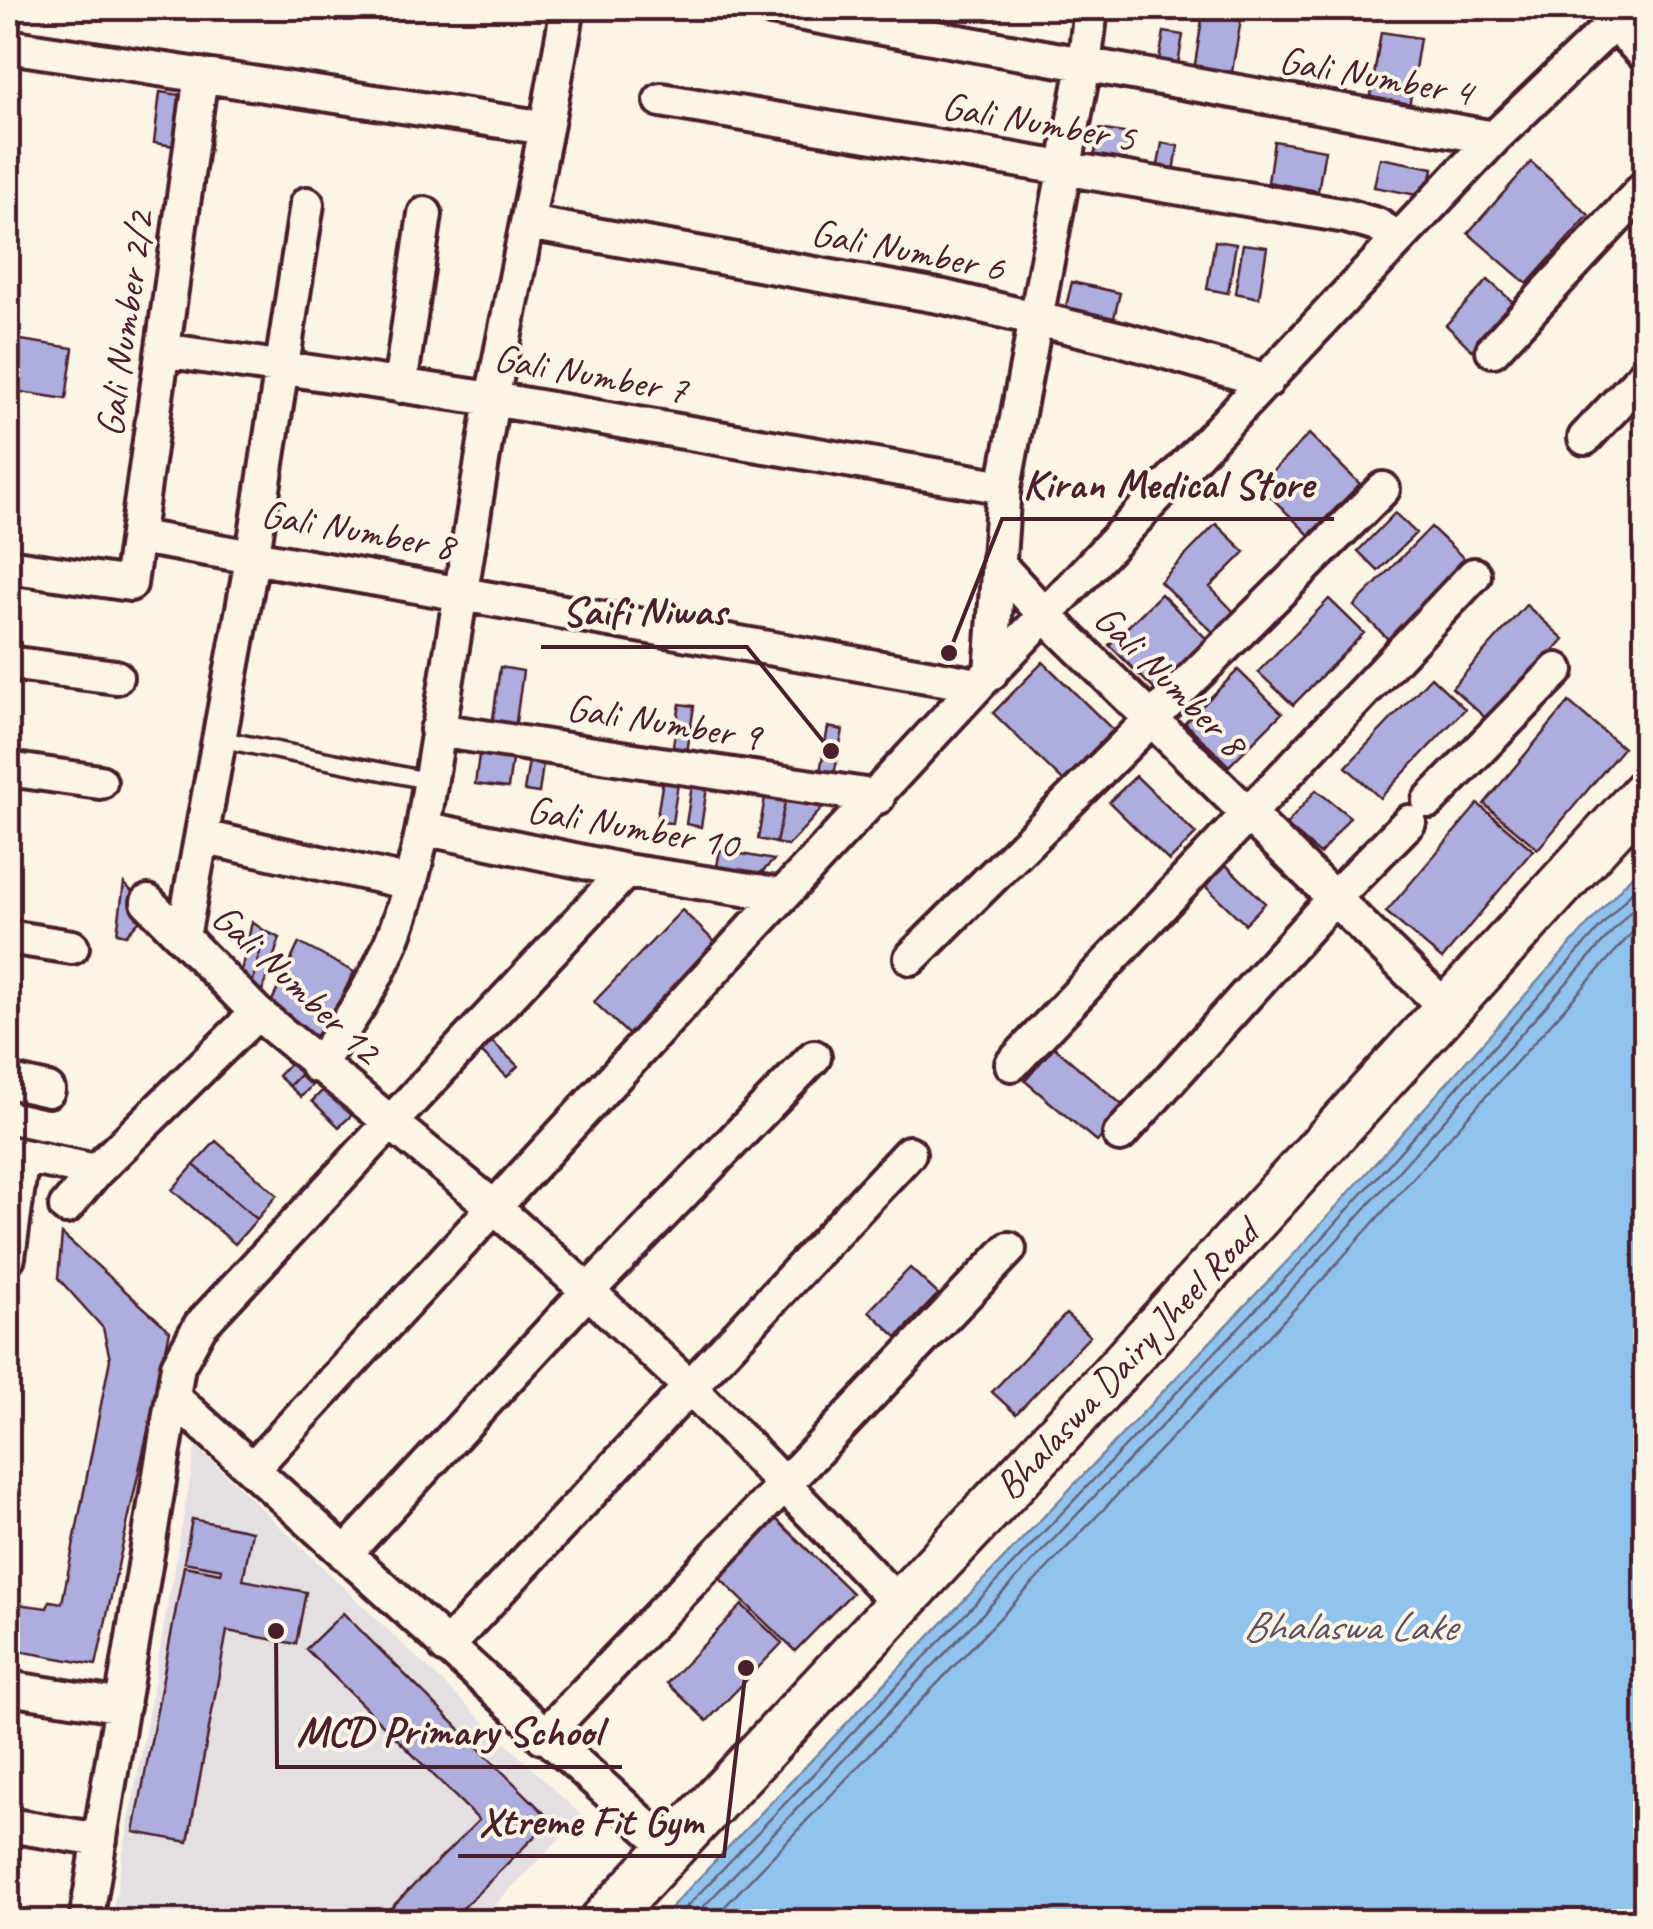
<svg xmlns="http://www.w3.org/2000/svg" width="1653" height="1929" viewBox="0 0 1653 1929" font-family="Caveat,sans-serif">
  <style>
    .built { fill: #e4dfe3 }
    .water { fill: #90c3ed; stroke: #74819f; stroke-width: 2.5 }
    .lines { fill: none; stroke-linecap: round; stroke-linejoin: round }
    .shore { stroke: #666179; stroke-width: 2.5 }
    .building { fill: #adadde; stroke: #4a1f2b; stroke-width: 2.5 }
    .lane-casing { stroke: #4a1f2b; stroke-width: 22 }
    .street-casing { stroke: #4a1f2b; stroke-width: 40 }
    .secondary-casing { stroke: #4a1f2b; stroke-width: 52 }
    .lane { stroke: #fcf5e5; stroke-width: 15 }
    .street { stroke: #fcf5e5; stroke-width: 32 }
    .secondary { stroke: #fcf5e5; stroke-width: 45 }
    .labels { text-anchor: middle; stroke-width: 8; stroke-linejoin: round; paint-order: stroke }
    .street-label { font-size: 40px; fill: #4a1f2b; stroke: #fcf5e5 }
    .water-label { font-size: 42px; font-style: italic; fill: #5f5065; stroke: #fcf5e5 }
    .leader { fill: none; stroke: #4a1f2b; stroke-width: 4 }
    .callout-dot { fill: #4a1f2b; stroke: #fcf5e5; stroke-width: 4 }
    .callout-label { font-size: 42px; text-anchor: middle; font-weight: bold; fill: #4a1f2b; stroke: #fcf5e5; stroke-width: 8; stroke-linejoin: round; paint-order: stroke }
  </style>
  <rect width="100%" height="100%" fill="#fcf5e5"/>
  <filter id="ink" filterUnits="userSpaceOnUse"><feTurbulence type="fractalNoise" baseFrequency=".01" numOctaves="2"/><feDisplacementMap in="SourceGraphic" scale="20" xChannelSelector="R" yChannelSelector="G"/><feConvolveMatrix kernelMatrix="1 2 1 2 8 2 1 2 1" color-interpolation-filters="sRGB"/></filter>
  <g filter="url(#ink)">
    <path class="built" d="M196,1446L582,1816L479,1921L111,1922Z"/>
    <path class="water" d="M1645,861V1921H658L1295,1253Z"/>
    <g class="lines">
      <path class="shore" d="M672,1922L1303,1260L1646,876
        M689,1922L1312,1268L1646,894
        M710,1922L1323,1279L1646,917"/>
    </g>
    <path class="building" d="M1203,13L1241,20L1230,83L1193,77Z
      M1164,32L1183,35L1177,70L1158,66Z
      M1381,32L1420,38L1408,114L1369,107Z
      M160,92L181,95L175,146L154,143Z
      M1099,129L1130,134L1124,170L1093,165Z
      M1274,141L1325,150L1318,191L1268,182Z
      M1162,143L1178,146L1173,179L1156,176Z
      M1380,158L1433,168L1428,197L1374,187Z
      M1531,162L1589,215L1527,284L1468,233Z
      M1215,241L1236,244L1228,293L1207,289Z
      M1243,244L1267,247L1259,298L1235,293Z
      M1488,280L1514,303L1472,350L1446,325Z
      M1072,282L1120,293L1112,326L1064,314Z
      M8,338L73,348L66,399L8,390Z
      M1309,434L1360,484L1309,535L1259,485Z
      M1395,513L1416,533L1378,571L1358,551Z
      M1216,524L1245,552L1210,587L1235,613L1215,634L1160,582Z
      M1431,527L1470,564L1392,643L1354,606Z
      M1161,594L1213,645L1161,696L1109,645Z
      M1329,599L1364,633L1293,705L1258,672Z
      M1526,605L1564,639L1490,722L1452,688Z
      M1043,662L1113,730L1063,781L993,713Z
      M500,667L523,671L515,729L492,726Z
      M1238,670L1282,713L1229,766L1185,723Z
      M1431,677L1465,709L1380,798L1346,767Z
      M1569,702L1623,748L1538,849L1484,804Z
      M680,704L694,706L686,759L671,757Z
      M828,727L843,730L834,775L820,772Z
      M481,741L514,746L508,788L475,784Z
      M531,749L545,751L539,793L524,791Z
      M665,768L680,770L672,823L656,822Z
      M694,772L709,774L701,827L686,824Z
      M1136,776L1196,834L1169,861L1109,802Z
      M767,785L788,789L776,843L758,839Z
      M788,789L832,797L788,846L776,843Z
      M1316,790L1350,817L1320,854L1286,825Z
      M1478,804L1533,850L1442,959L1386,912Z
      M720,850L774,860L750,884L715,877Z
      M1226,865L1265,903L1245,924L1205,886Z
      M124,883L149,910L126,935L117,933Z
      M682,910L718,945L631,1037L594,1002Z
      M252,922L265,931L252,985L240,976Z
      M265,931L280,938L262,991L252,985Z
      M299,943L354,972L318,1044L271,1003Z
      M487,1037L518,1066L507,1077L477,1048Z
      M1054,1047L1126,1108L1097,1142L1025,1081Z
      M298,1054L310,1065L289,1086L278,1076Z
      M310,1065L321,1075L301,1097L289,1086Z
      M329,1084L356,1111L339,1127L312,1101Z
      M216,1141L277,1195L257,1219L194,1165Z
      M194,1165L257,1219L235,1244L172,1190Z
      M62,1234L170,1331L96,1665L8,1649L9,1603L47,1608L50,1601L62,1603L110,1359L103,1328L58,1278Z
      M910,1268L938,1294L897,1337L869,1311Z
      M1066,1314L1090,1336L1016,1414L992,1392Z
      M773,1516L852,1593L795,1651L716,1575Z
      M192,1519L252,1531L243,1580L306,1592L296,1644L227,1631L188,1842L134,1832L184,1566L221,1573L222,1569L184,1562Z
      M742,1605L782,1643L707,1721L667,1683Z
      M343,1613L551,1820L449,1922H377L479,1820L306,1649Z"/>
    <g class="lines">
      <defs>
        <path id="lane" d="M220,739L430,781"/>
        <path id="street" d="M771,8L1494,138
          M1598,8L1646,56
          M8,46L546,128L492,399L423,828L626,871L783,895L978,685
          M661,100L1346,216L1377,225L1398,238
          M546,128L568,8
          M528,223L944,297L1121,339L1267,381
          M163,350L492,399L1004,487
          M1493,350L1646,186
          M400,386L425,214
          M1585,438L1646,373
          M139,537L978,685L1045,615L1445,1007
          M999,565L1045,615L1494,138L1613,24
          M8,566L130,584L201,75
          M8,663L116,677
          M991,673L1004,487L1084,66L1091,8
          M437,730L878,797
          M8,769L100,782
          M1429,801L1557,670
          M202,837L411,883
          M148,902L257,1013L495,1208L588,1291L691,1388L899,1604
          M8,937L72,947
          M183,937L253,554L307,204
          M911,958L1383,489
          M1012,1064L1474,575
          M317,1066C382,978 401,935 423,828
          M8,1081L48,1090
          M1120,1135L1333,899L1409,822
          M8,1153L96,1171
          M66,1207L96,1171L257,1013
          M8,1257L22,1156
          M173,1397L672,1850
          M254,1467L783,895
          M345,1554L588,1291L814,1057
          M446,1647L909,1153
          M8,1688L123,1706
          M543,1737L1009,1249
          M8,1825L100,1840
          M86,1922L178,1366L200,1326L626,871"/>
        <path id="secondary" d="M602,1922L1071,1421L1646,791"/>
      </defs>
      <use href="#lane" class="lane-casing"/>
      <use href="#street" class="street-casing"/>
      <use href="#secondary" class="secondary-casing"/>
      <use href="#lane" class="lane"/>
      <use href="#street" class="street"/>
      <use href="#secondary" class="secondary"/>
    </g>
  </g>
  <g class="labels">
    <g class="street-label">
      <text transform="translate(1376 75) rotate(10)" y="14">Gali Number 4</text>
      <text transform="translate(1039 121) rotate(10)" y="14">Gali Number 5</text>
      <text transform="translate(908 249) rotate(11)" y="14">Gali Number 6</text>
      <text transform="translate(124 324) rotate(-82)" y="14">Gali Number 2/2</text>
      <text transform="translate(591 373) rotate(10)" y="14">Gali Number 7</text>
      <text transform="translate(358 529) rotate(10)" y="14">Gali Number 8</text>
      <text transform="translate(1171 680) rotate(45)" y="14">Gali Number 8</text>
      <text transform="translate(664 721) rotate(9)" y="14">Gali Number 9</text>
      <text transform="translate(633 826) rotate(10)" y="14">Gali Number 10</text>
      <text transform="translate(297 983) rotate(43)" y="14">Gali Number 12</text>
      <text transform="translate(1126 1359) rotate(-47)" y="14">Bhalaswa Dairy Jheel Road</text>
    </g>
    <g class="water-label">
      <text x="1349" y="1640">Bhalaswa Lake</text>
    </g>
  </g>
  <path class="leader" d="M949 653L1002 519H1334M831 751L747 647H541M276 1631L277 1767H622M746 1668L724 1856H458"/>
  <g class="callout-dot">
    <circle cx="949" cy="653" r="10"/>
    <circle cx="831" cy="751" r="10"/>
    <circle cx="276" cy="1631" r="10"/>
    <circle cx="746" cy="1668" r="10"/>
  </g>
  <g class="callout-label">
    <text x="1168" y="498">Kiran Medical Store</text>
    <text x="644" y="625">Saifi Niwas</text>
    <text x="449" y="1745">MCD Primary School</text>
    <text x="591" y="1835">Xtreme Fit Gym</text>
  </g>
  <rect width="1653" height="1929" fill="none" stroke="#fcf5e5" stroke-width="40"/>
  <rect x="20" y="20" width="1613" height="1889" fill="none" stroke="#4a1f2b" stroke-width="4" filter="url(#ink)"/>
</svg>
